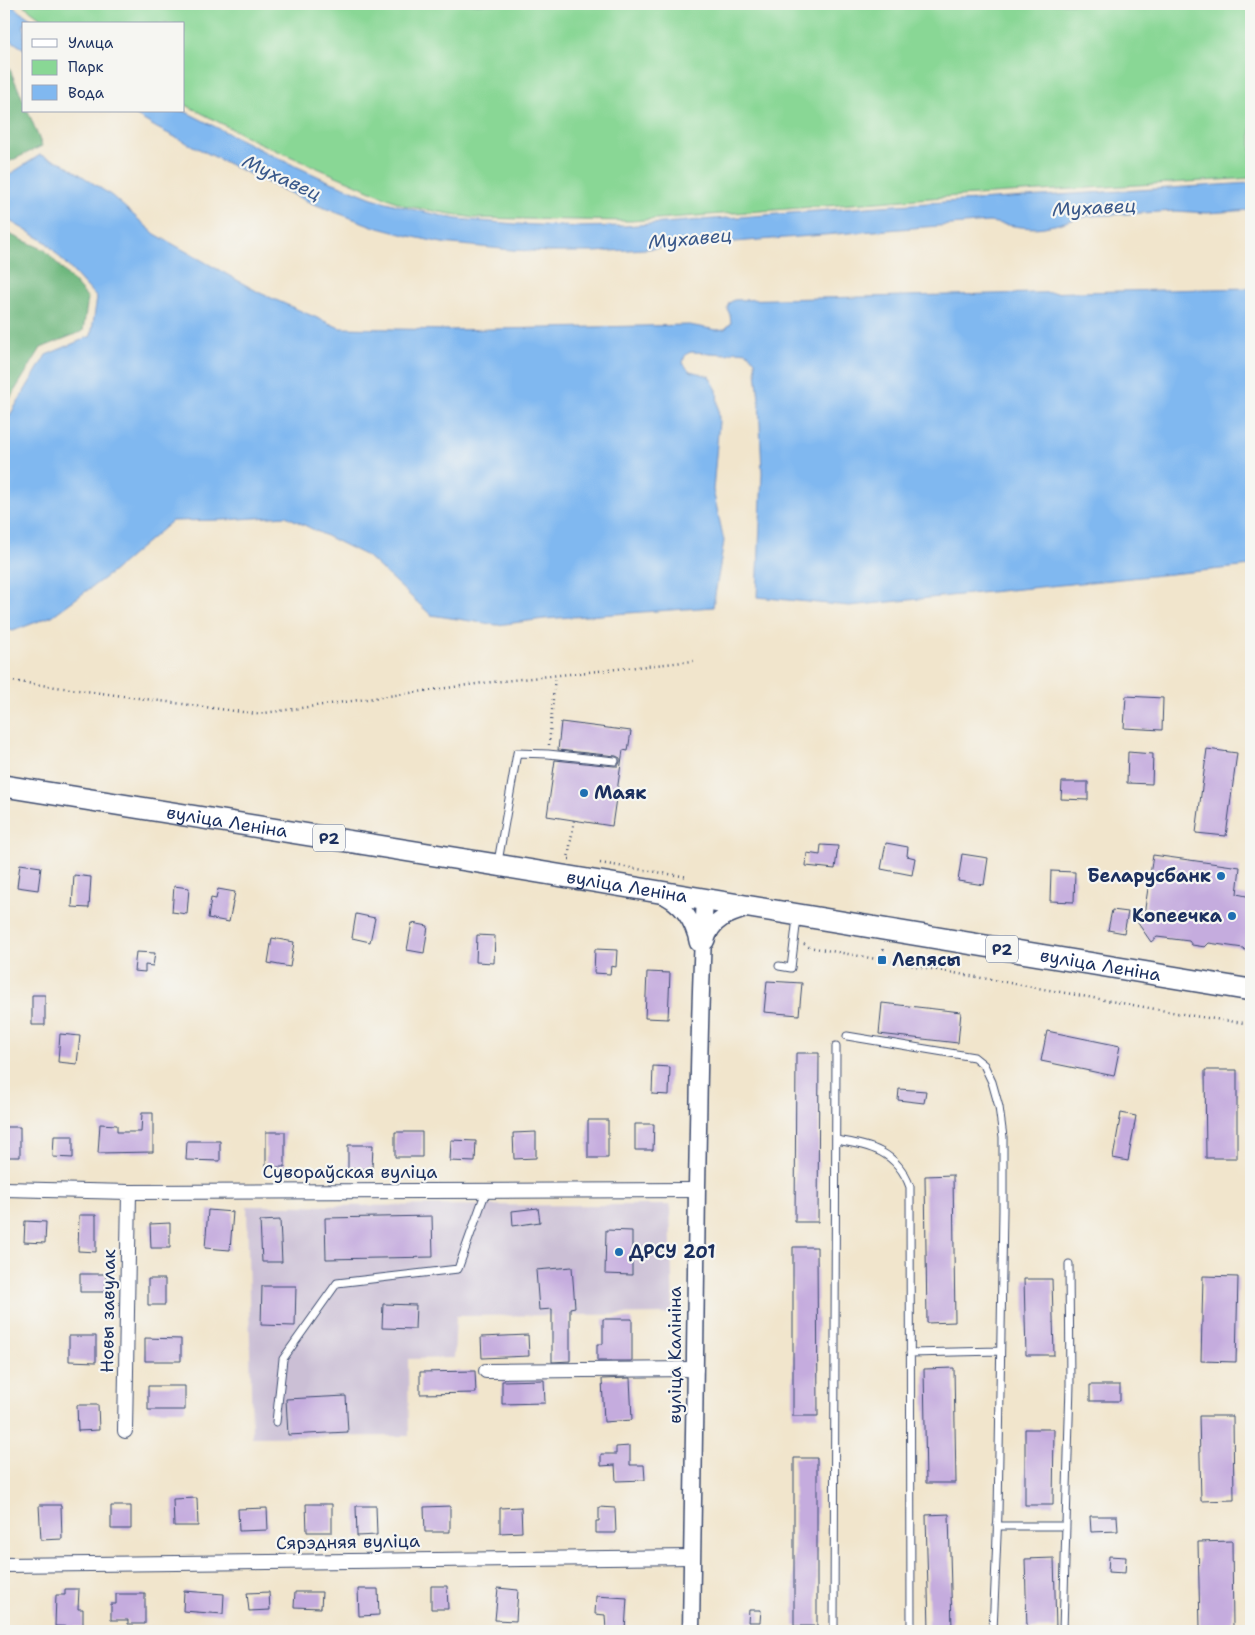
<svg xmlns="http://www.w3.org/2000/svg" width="1255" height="1635" viewBox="0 0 1255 1635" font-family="'Shantell Sans',sans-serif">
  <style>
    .industrial { fill: #cbbfd5 }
    .green { fill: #89d795; stroke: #52837a }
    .forest { fill: #6eb87e; stroke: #44746e }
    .water { fill: #80b8f0; stroke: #4e74a7 }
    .building { fill: #c5acde }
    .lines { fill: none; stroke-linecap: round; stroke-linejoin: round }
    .service-casing { stroke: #3b4a6e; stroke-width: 9 }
    .minor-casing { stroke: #3b4a6e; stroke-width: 16 }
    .tertiary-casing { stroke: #3b4a6e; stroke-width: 19 }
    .primary-casing { stroke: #3b4a6e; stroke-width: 24 }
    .path { stroke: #3b4a6e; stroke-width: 2.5; stroke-dasharray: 1 4; stroke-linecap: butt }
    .service { stroke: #fff; stroke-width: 7 }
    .minor { stroke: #fff; stroke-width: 14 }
    .tertiary { stroke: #fff; stroke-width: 16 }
    .primary { stroke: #fff; stroke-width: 21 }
    .poi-dot { fill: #1f6fb2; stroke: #f6f6f2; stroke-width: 2 }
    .labels { text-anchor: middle; stroke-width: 4.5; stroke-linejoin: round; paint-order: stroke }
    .shield { fill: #f6f6f2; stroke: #5d6b8a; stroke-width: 1 }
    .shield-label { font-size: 16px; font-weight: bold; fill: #1b2f5e }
    .poi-label { font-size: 18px; font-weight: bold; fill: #1b2f5e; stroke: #f6f6f2; text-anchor: start }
    .street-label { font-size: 18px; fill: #1b2f5e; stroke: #f6f6f2 }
    .water-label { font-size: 19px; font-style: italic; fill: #39588a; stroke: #f6f6f2 }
  </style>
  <rect width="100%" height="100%" fill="#f6f6f2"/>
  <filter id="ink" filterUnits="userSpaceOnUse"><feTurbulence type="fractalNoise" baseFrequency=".02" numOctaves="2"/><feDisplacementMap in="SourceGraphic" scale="10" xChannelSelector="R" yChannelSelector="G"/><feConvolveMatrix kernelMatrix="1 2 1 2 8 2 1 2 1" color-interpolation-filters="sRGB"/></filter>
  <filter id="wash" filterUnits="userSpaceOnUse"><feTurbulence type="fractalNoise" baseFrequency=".0096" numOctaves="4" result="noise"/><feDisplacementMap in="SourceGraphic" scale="20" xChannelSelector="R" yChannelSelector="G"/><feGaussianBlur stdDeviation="1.12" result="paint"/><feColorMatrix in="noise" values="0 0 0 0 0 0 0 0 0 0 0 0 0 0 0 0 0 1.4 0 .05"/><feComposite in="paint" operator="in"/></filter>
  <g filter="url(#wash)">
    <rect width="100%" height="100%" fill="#f1e5cc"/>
    <path class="industrial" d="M670,1205L673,1314L456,1316L454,1358L408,1359L409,1436L252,1437L247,1206Z"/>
    <path class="green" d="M22,4H1251V178L942,197L630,221L474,218L406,206L257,142L184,104V24H49Z"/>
    <path class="forest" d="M4,56L24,102V111H28L42,146L4,164Z
      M4,228L11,235L45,250L88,298L83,331L41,348L4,408Z"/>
    <path class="water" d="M4,4H9L38,24H24V49L4,36Z
      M128,111H184L269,154L326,180L372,198L411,209L456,219L515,224L580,227L625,226L881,206L1251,183V210L1207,213L1176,211L1090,216C1074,218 1060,225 1044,227C1026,230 1007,224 989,222L645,249L594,252H551L512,250L442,243L409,236L375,227L311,203L241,170L157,128Z
      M40,155L63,163L112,196L155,234L260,293L340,328L450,330L689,325L717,330L725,329L731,323L730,315L727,308L729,303L734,300L1251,288V566L849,606L757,597L762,473L759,399L755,361L747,352L736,351L727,354L692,352C685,353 684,357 683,364L690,371L709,376L717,390L719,421L713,490L724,541L713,607L544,619L497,625L431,615L367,556L286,516L224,520L172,521L111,573L52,616L13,631L4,628V425L46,355L91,336L97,298L46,242L8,220L4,216V180L7,176Z"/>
    <g id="blocks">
      <path class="building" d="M1126,696L1163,698L1162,730L1124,728Z
        M561,722L631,731L628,751L623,750L612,826L547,816L555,760L614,766H618L620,762V758L616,756L558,750Z
        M1207,749L1237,753L1226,836L1196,833Z
        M1128,752L1153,754L1152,784L1127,783Z
        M1062,782H1088V800L1061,799Z
        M886,843L908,847L907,856L915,858L912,875L881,869Z
        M821,845L838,846L835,869L806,866L807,853L820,855Z
        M962,854L988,858L984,885L958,881Z
        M1153,855L1240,867L1237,894L1251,897V957L1243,948L1209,943L1205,947L1192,945L1189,941L1157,937L1151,942L1131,913L1144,915Z
        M20,864L41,867L38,890L17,887Z
        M1051,871L1075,872L1074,902L1050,901Z
        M74,875L91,877L89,908L72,907Z
        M174,886L189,888L187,914L172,912Z
        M218,889L235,892L229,922L208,918L211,898L216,899Z
        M1112,910L1128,912L1124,933L1108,930Z
        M356,914L375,918L370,942L352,938Z
        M412,923L428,926L424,953L407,950Z
        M477,935L495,936L494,963L476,962Z
        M272,938L294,942L290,967L268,963Z
        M595,949L617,950L616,967L611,966L610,974L594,973Z
        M136,952L155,953L153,966L145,965V972L134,971Z
        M647,972L670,973L668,1019L645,1018Z
        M767,981L802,983L799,1015L764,1012Z
        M32,995H45V1025H32Z
        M882,1003L961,1012L958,1043L879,1034Z
        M1047,1031L1120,1046L1114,1076L1041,1061Z
        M60,1034L80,1036L77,1064L58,1062Z
        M796,1053H819L818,1222H795Z
        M653,1066L670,1067L669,1095L652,1094Z
        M1205,1070H1237V1158H1206Z
        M899,1089L926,1091L924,1103L898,1100Z
        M142,1113H153V1152L98,1153L100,1124L117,1125V1132H141Z
        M1121,1113L1136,1116L1128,1161L1113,1158Z
        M588,1120H608V1158H588Z
        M635,1124H654L653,1150H635Z
        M4,1127H20V1157H4Z
        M266,1132H285V1167H266Z
        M395,1132H422V1157H395Z
        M536,1132V1158L514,1159L513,1133Z
        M54,1136H73V1158L53,1157Z
        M451,1140L476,1141L475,1162L450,1161Z
        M187,1141H220V1161L186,1160Z
        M348,1145H373L372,1169H348Z
        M953,1175L955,1322L927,1323L925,1176Z
        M538,1208L540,1222L513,1226L512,1211Z
        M208,1210L233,1212L230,1250L205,1248Z
        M79,1215H96V1252L78,1251Z
        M432,1216L433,1257L326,1259L325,1218Z
        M280,1220L282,1262H262L260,1221Z
        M25,1221L46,1222L45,1243L24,1242Z
        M170,1223V1248H151L150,1224Z
        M606,1230L632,1231V1275L605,1274Z
        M793,1247H817L818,1416H793Z
        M572,1267L575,1307L570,1308V1361L552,1362V1309L539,1310L536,1270Z
        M80,1274H106V1292H80Z
        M1203,1276L1238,1277L1236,1362L1201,1361Z
        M148,1279H165V1305H148Z
        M1024,1279H1052L1054,1355H1026Z
        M262,1286H296L295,1326L261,1325Z
        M383,1304L416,1305L415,1329L382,1328Z
        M603,1319H632V1361H597V1344H603Z
        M528,1335L529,1356L482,1358L481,1337Z
        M69,1336H96V1362L69,1361Z
        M145,1338L181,1339V1361H145Z
        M954,1368L956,1483H926L924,1369Z
        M475,1371L476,1393L420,1394V1372Z
        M630,1378L632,1420L604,1422L602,1379Z
        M544,1380L545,1403L502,1404V1381Z
        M1090,1385H1120V1401H1090Z
        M148,1386H185V1410H148Z
        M346,1396L348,1432L288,1435L286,1399Z
        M77,1405H98L99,1430L78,1431Z
        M1199,1416H1233L1234,1500L1201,1501Z
        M1025,1429H1054L1053,1505H1025Z
        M630,1446V1465H644L645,1480L616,1481L615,1465L601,1466V1454H616V1447Z
        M794,1458H817V1626H794Z
        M197,1498L198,1526H174L173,1499Z
        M306,1504H332V1532H307Z
        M39,1505H61L62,1539L41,1540Z
        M111,1506H131V1529H111Z
        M356,1506H376L377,1535L357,1536Z
        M450,1506V1532H425L424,1507Z
        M521,1507L522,1532L500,1533V1508Z
        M599,1507L615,1508L616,1533H596V1521H599Z
        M267,1508L268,1530L239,1531L238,1509Z
        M949,1514L952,1628L929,1629L926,1515Z
        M1090,1516H1117L1118,1531L1091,1532Z
        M1232,1541L1233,1628H1200L1198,1542Z
        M1109,1556L1126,1557L1125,1573L1108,1572Z
        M1054,1558L1056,1628L1027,1629L1025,1559Z
        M431,1586H447L448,1609H431Z
        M498,1588L518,1590L516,1621L495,1620Z
        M65,1589H79L78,1609H83V1627L55,1626L56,1595H65Z
        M358,1589H378L379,1615L359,1616Z
        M184,1591L224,1594L223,1614L183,1611Z
        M269,1592L270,1610L249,1611L247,1593Z
        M295,1592H322L321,1608L294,1607Z
        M116,1594H145V1624H128V1620H111V1604H116Z
        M596,1596L627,1598L625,1631H606L605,1615L595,1614Z
        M749,1610H761L760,1622H748Z"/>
    </g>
  </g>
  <g filter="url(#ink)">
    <use href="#blocks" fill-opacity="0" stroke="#3b4a6e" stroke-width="1"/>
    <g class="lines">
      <defs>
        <path id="service" d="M498,862L517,753L548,754L615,761
          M779,966L791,968L797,918
          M847,1036L974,1057L984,1065L992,1082L999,1107L1003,1137V1210L998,1513L993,1631
          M836,1140C870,1145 897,1151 910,1187L911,1631
          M910,1353L1000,1351
          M276,1422L283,1359L337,1283L458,1269L486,1191
          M997,1526H1066
          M834,1631L836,1046
          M1063,1631L1070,1384L1069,1264"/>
        <path id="minor" d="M4,1189L129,1192L697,1190
          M486,1371L696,1369
          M125,1431L129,1192
          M4,1565L693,1557"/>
        <path id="tertiary" d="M660,894C682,902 694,922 698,943
          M706,941C712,919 729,914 749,908
          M691,1631C694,1483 695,1334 697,1186C699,1090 699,995 705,900"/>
        <g id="primary">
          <path id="s1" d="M4,786L497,865L1251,990"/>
        </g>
      </defs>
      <use href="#service" class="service-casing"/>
      <use href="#minor" class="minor-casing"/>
      <use href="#tertiary" class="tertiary-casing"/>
      <use href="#primary" class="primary-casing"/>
      <path class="path" d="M4,680L257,714L483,683L694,661
        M549,745L555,676
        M570,859H568L574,820
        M600,863L688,877
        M804,944L809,947L1194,1016L1251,1024
        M882,960L884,947"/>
      <use href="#service" class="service"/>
      <use href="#minor" class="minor"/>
      <use href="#tertiary" class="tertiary"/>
      <use href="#primary" class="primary"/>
    </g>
  </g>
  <g class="poi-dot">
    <circle cx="584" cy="793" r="5"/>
    <circle cx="1221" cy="876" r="5"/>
    <circle cx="1232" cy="916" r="5"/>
    <rect x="877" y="955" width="10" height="10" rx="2.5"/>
    <circle cx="619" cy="1252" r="5"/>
  </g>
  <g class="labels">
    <g class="shield">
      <rect x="313" y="824.5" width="32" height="27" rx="4"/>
      <rect x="986" y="935.5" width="32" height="27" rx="4"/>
    </g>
    <g class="shield-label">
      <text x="329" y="844">Р2</text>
      <text x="1002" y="955">Р2</text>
    </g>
    <g class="poi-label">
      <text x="594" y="799">Маяк</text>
      <text x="1211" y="882" text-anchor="end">Беларусбанк</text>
      <text x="1222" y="922" text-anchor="end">Копеечка</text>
      <text x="892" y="966">Лепясы</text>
      <text x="629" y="1258">ДРСУ 201</text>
    </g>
    <g class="street-label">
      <text dy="6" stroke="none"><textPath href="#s1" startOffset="226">вуліца Леніна</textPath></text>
      <text dy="6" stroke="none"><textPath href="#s1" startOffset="631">вуліца Леніна</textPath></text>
      <text dy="6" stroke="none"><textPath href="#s1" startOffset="1111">вуліца Леніна</textPath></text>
      <text x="350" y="1178">Сувораўская вуліца</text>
      <text transform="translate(108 1311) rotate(-89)" y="6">Новы завулак</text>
      <text transform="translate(675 1355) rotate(-90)" y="6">вуліца Калініна</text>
      <text transform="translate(348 1542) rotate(-1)" y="6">Сярэдняя вуліца</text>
    </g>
    <g class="water-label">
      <text transform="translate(282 177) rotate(25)" y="7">Мухавец</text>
      <text transform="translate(1094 207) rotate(-3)" y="7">Мухавец</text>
      <text transform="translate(690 238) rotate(-5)" y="7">Мухавец</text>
    </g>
  </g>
  <rect width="1255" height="1635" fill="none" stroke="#f6f6f2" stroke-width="20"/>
  <rect x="22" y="22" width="162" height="90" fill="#f6f6f2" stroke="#9ea6b7"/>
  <rect x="32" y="39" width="25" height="8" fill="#ffffff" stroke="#9ea6b7"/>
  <text x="68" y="48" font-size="15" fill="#1b2f5e">Улица</text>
  <rect x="32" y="60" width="25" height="15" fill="#89d795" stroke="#9ea6b7"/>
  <text x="68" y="72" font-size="15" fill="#1b2f5e">Парк</text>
  <rect x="32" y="85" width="25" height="15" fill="#80b8f0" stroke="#9ea6b7"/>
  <text x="68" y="98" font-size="15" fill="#1b2f5e">Вода</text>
</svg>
